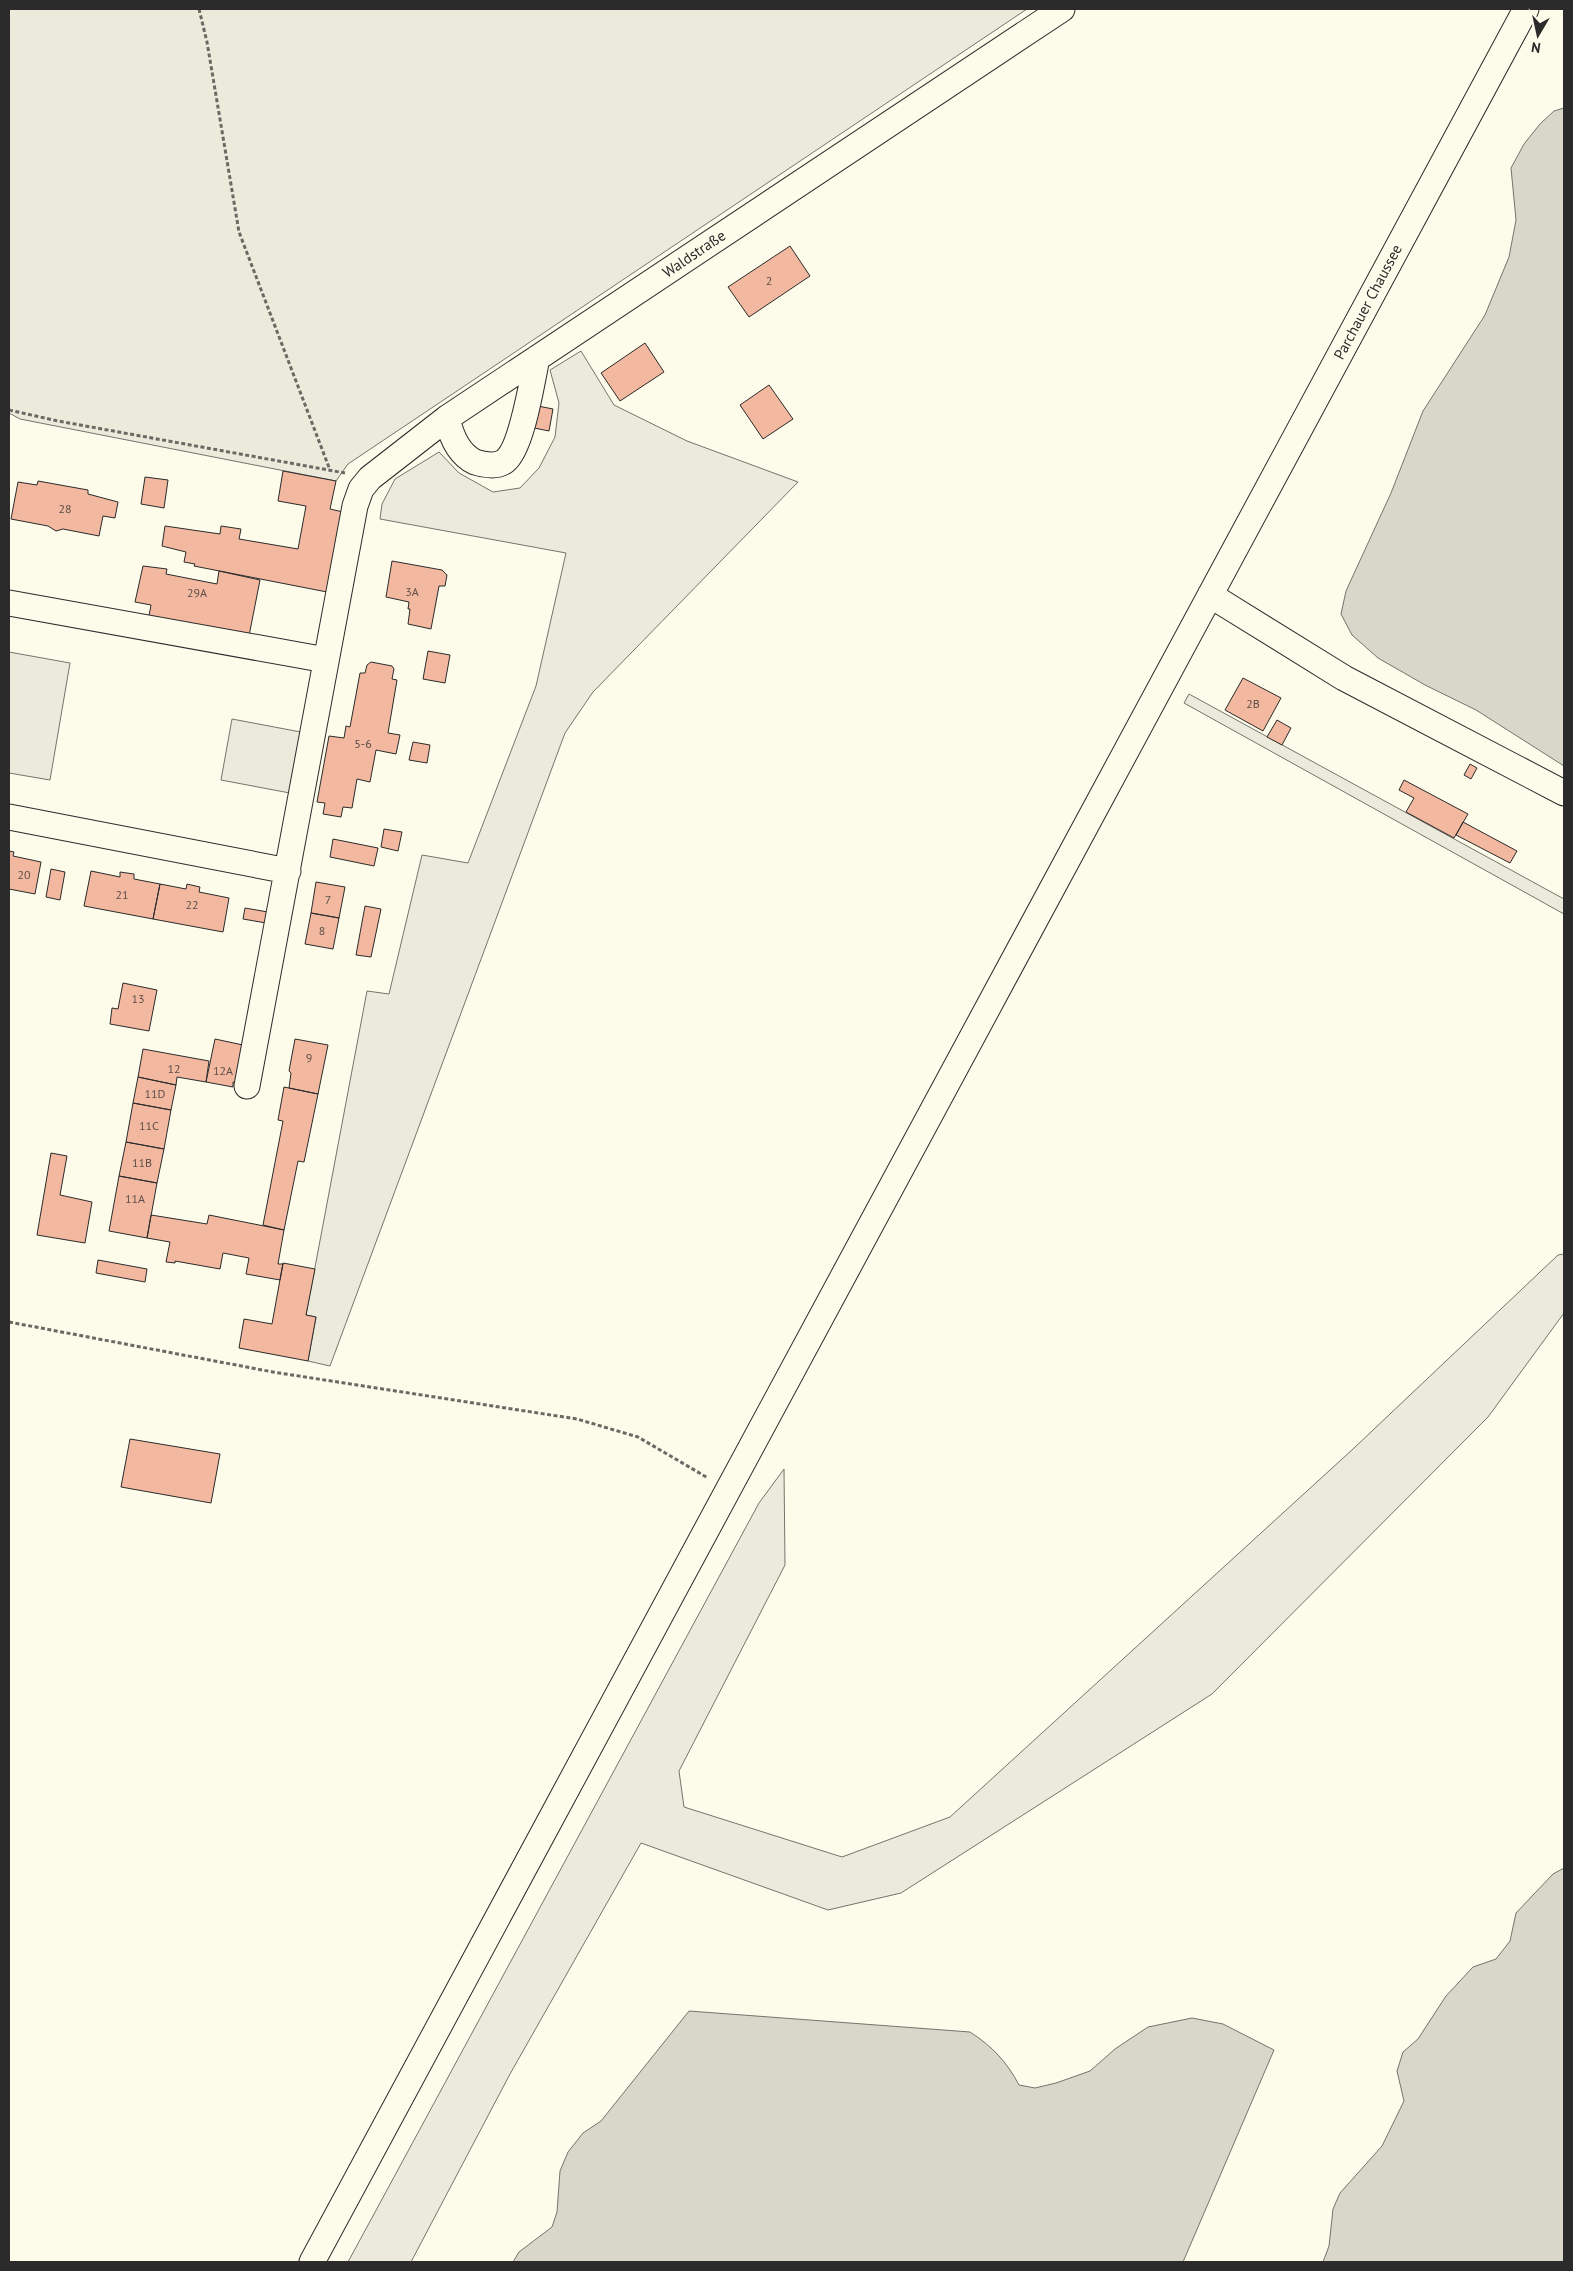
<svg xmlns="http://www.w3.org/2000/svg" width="1573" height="2271" viewBox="0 0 1573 2271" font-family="'PT Sans',sans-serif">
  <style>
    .green { fill: #ecebdb; stroke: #74746e }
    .parking { fill: #eceadb; stroke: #74746e }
    .water { fill: #d8d7c9; stroke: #74746e }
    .building { fill: #f2b8a0; stroke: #2b2b2b }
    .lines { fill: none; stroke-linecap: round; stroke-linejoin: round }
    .minor-casing { stroke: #2b2b2b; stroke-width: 27 }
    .path { stroke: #6a6964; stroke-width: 3; stroke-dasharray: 4 2.5; stroke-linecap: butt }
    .minor { stroke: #fdfbea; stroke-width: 25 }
    .labels { text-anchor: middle; stroke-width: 4; stroke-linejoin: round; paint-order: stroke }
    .number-label { font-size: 12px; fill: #5d4e48 }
    .street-label { font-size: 15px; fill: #2b2b2b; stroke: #fdfbea }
  </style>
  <rect width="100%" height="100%" fill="#fdfbea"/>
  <path class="green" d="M9,9H1027L348,464L336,481L20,419L9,413Z
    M581,351L614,405L687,441L798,482L593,692L565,733L330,1366L308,1361L316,1317L306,1315L367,991L389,994L422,855L468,863L536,686L566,553L380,519L382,504L395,479L439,452L459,473L493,492L520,488L539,468L555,437L559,403L550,370Z
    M9,652L70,663L50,780L9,773Z
    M1189,694L1564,899V914L1184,703Z
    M1564,1254V1313L1488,1417L1212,1694L901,1893L828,1910L641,1843L510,2074L411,2262H348L759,1503L784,1469L785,1565L679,1771L684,1807L842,1857L950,1817L1353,1449L1558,1255Z"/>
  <path class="parking" d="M232,719L306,733L295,794L221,780Z"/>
  <path class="water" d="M1564,108V766L1476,710L1425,685L1378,658L1352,635L1341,614L1346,591L1391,493L1423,411L1485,315L1509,257L1516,220L1511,168L1524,144L1540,124L1554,111Z
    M1564,1868V2262H1323L1329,2246L1333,2209L1340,2193L1382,2146L1404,2101L1397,2071L1403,2052L1418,2039L1446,1996L1473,1967L1496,1959L1510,1941L1516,1913L1553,1874Z
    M689,2011L970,2032C992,2046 1007,2062 1019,2085L1035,2088L1056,2083L1090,2071L1115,2049L1148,2027L1192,2018L1223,2024L1274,2050L1183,2262H513L519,2252L552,2227L557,2212L560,2171L568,2152L583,2133L601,2121Z"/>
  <path class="building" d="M790,246L810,276L749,317L728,287Z
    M645,343L664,372L620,401L601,373Z
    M769,385L793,419L763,439L740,405Z
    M538,406L553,409L549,431L534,428Z
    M283,471L336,481L330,509L343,512L327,592L194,566L195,564L184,562L186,552L162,546L165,526L220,534L221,526L241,529L239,539L298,549L306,506L278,501Z
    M145,477L168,480L164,508L141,504Z
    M38,481L88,490V494L118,502L115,518L103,516L99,536L63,529L56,531L48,526L11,519L18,482L37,485Z
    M392,561L442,570L447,575L445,586H439L431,629L408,624L410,609H408L409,602L386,597Z
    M143,566L167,569L166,574L217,584L219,571L260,580L249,636L148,621L151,605L135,602Z
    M428,651L450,655L445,683L423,679Z
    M371,662L392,666L394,669L392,679L397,680L388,733L400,735L396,754L376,750L370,782L357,779L352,808L343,807L341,817L323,814L325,803L317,802L329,736L344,738L346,726L350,727L360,673H365L367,665Z
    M1243,678L1281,698L1263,731L1225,710Z
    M1277,720L1291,728L1282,745L1267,737Z
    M413,742L430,745L427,763L409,760Z
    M1470,764L1477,768L1471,779L1464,775Z
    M1404,780L1468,814L1454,838L1406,812L1414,798L1399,790Z
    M1463,822L1517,851L1510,863L1456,835Z
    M384,829L402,832L398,851L381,847Z
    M333,839L378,848L374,866L330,857Z
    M9,851L14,852L13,856L41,862L35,894L9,889Z
    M51,869L65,872L60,900L46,897Z
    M91,871L120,877V872L134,874V879L160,884L153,919L84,906Z
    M316,882L345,887L339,918L311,913Z
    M160,884L186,889L187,884L200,887L199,892L229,898L223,932L153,919Z
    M365,906L381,909L371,957L356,955Z
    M245,908L268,912L266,923L243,919Z
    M311,913L339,918L333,949L305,944Z
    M123,983L157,990L149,1031L110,1024L112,1008L118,1009Z
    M215,1039L243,1045L237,1083L233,1082V1087L206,1082Z
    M295,1039L328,1045L318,1094L289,1088L291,1073L289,1071Z
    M143,1049L209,1061L206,1082L177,1077L176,1085L138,1077Z
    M138,1077L176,1085L171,1110L133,1103Z
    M284,1087L318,1094L304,1162L298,1161L284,1230L263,1225L283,1121L278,1120Z
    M133,1103L171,1110L164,1149L126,1142Z
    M126,1142L164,1149L157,1183L119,1176Z
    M51,1153L67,1156L60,1195L92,1202L85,1243L37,1235Z
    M119,1176L157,1183L147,1238L109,1231Z
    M151,1215L207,1224L209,1215L284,1230L278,1264H283L280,1280L246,1274L249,1258L223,1253L220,1269L175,1261V1263L166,1262L170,1242L147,1238Z
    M98,1260L147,1269L145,1282L96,1273Z
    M283,1263L315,1269L306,1315L316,1317L308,1361L239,1348L244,1319L272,1324Z
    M130,1439L220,1454L211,1503L121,1487Z"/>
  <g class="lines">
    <defs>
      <path id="minor" d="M447,418C451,436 458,454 475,462C484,465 497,467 505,461C522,448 532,381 537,358
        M1210,595L1344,678L1564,793
        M9,603L326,660
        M9,817L288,871
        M247,1086L355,506L361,489L370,478L447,418L1062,9
        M312,2262L1526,9"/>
    </defs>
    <use href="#minor" class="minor-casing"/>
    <path class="path" d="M199,9L207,42L239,232L330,470
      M9,410L58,421L345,473
      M9,1322L273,1372L577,1419L638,1437L708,1478"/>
    <use href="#minor" class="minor"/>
  </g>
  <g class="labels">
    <g class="number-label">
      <text x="769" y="285">2</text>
      <text x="65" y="513">28</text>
      <text x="412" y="596">3A</text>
      <text x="197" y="597">29A</text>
      <text x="1253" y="708">2B</text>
      <text x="363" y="748">5-6</text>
      <text x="24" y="879">20</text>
      <text x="122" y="899">21</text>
      <text x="328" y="904">7</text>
      <text x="192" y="909">22</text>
      <text x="322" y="935">8</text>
      <text x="138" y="1003">13</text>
      <text x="309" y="1062">9</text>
      <text x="174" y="1073">12</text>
      <text x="223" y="1075">12A</text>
      <text x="155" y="1098">11D</text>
      <text x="149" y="1130">11C</text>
      <text x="142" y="1167">11B</text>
      <text x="135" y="1203">11A</text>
    </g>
    <g class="street-label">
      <text transform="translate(694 254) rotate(-34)" y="5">Waldstraße</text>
      <text transform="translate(1368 302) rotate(-62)" y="5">Parchauer Chaussee</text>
    </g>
  </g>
  <rect width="1573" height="2271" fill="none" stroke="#2b2b2b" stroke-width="20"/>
  <g transform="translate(1538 35) rotate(189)" stroke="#fdfbea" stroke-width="4" paint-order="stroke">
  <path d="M0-4L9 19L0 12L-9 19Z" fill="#2b2b2b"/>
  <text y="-8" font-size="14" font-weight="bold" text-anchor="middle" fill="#2b2b2b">N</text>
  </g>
</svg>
